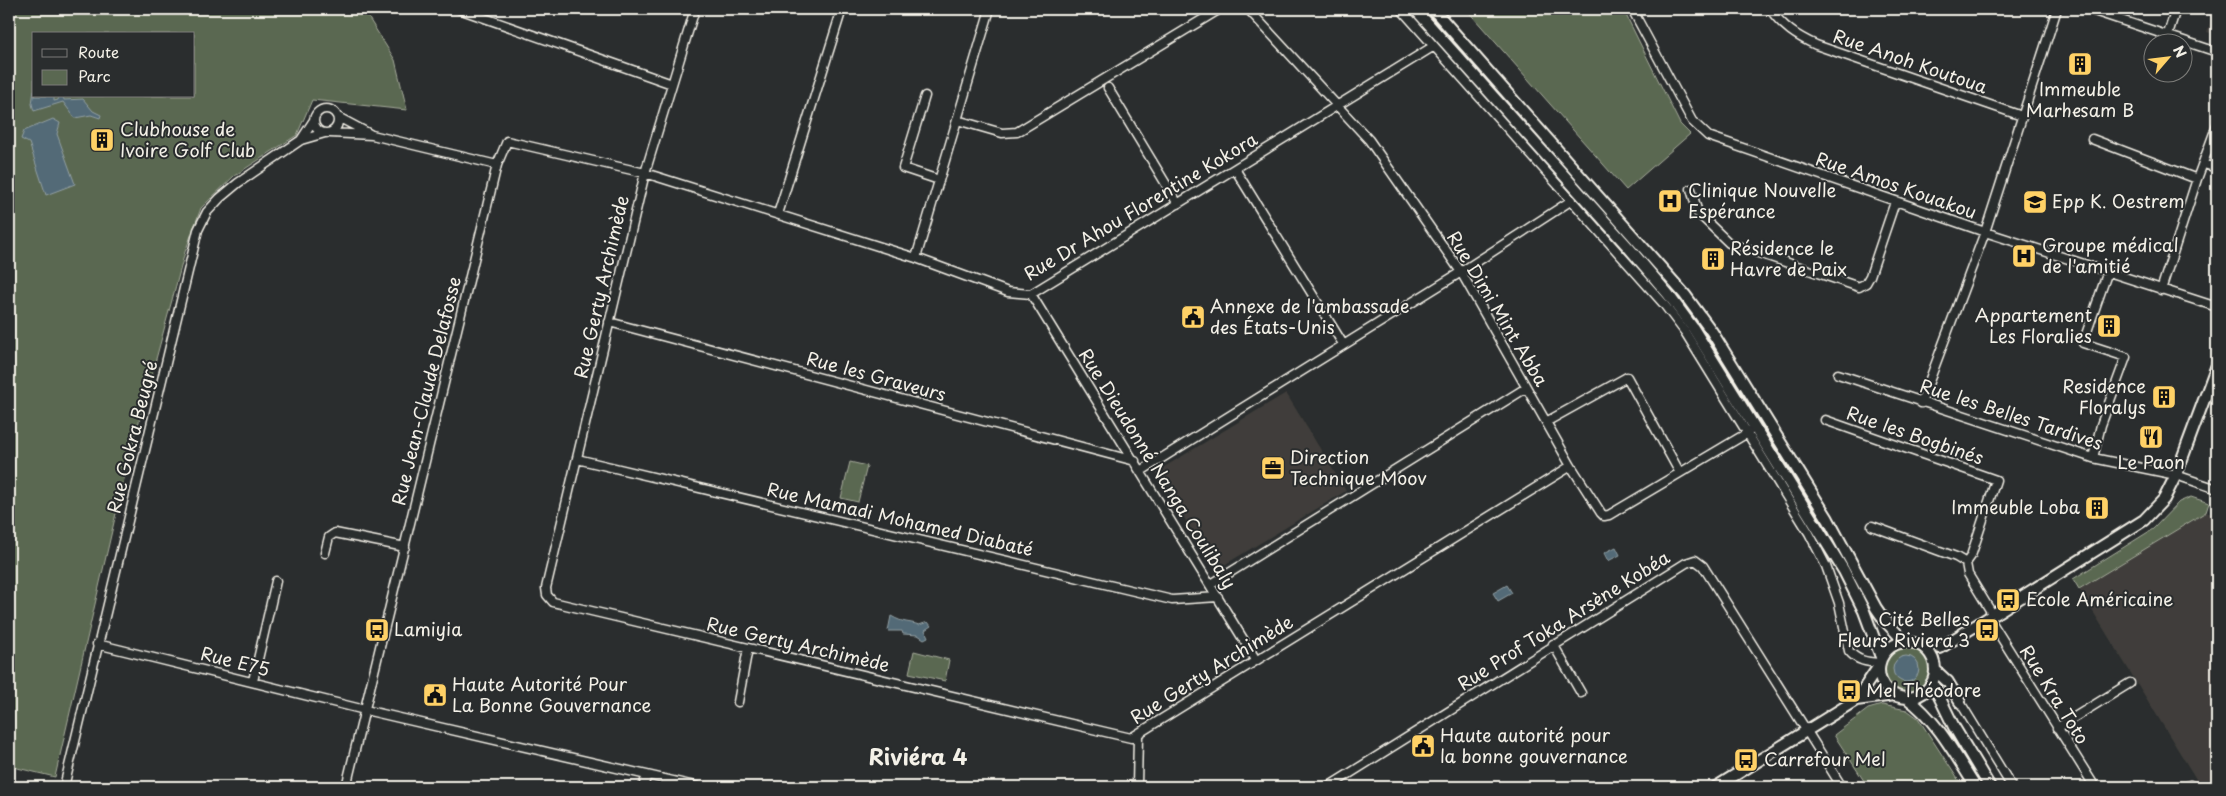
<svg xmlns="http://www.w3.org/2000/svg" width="2226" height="796" viewBox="0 0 2226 796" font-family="'Playpen Sans',sans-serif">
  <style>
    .built { fill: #3f3e3a }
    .green { fill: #5a6851; stroke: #a7ac9c; fill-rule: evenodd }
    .water { fill: #526a77; stroke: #93a0a4 }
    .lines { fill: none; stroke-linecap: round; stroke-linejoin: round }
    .minor-casing { stroke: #f4f1e8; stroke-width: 11 }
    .secondary-casing { stroke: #f4f1e8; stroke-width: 14 }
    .minor { stroke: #2a2d2e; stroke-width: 8 }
    .secondary { stroke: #2a2d2e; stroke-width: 10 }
    .labels { text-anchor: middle; stroke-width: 4; stroke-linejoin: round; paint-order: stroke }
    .street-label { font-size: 18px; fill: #f4f1e8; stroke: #2a2d2e }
    .poi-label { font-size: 18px; fill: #f4f1e8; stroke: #2a2d2e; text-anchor: start }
    .district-label { font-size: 22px; font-weight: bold; fill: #f4f1e8; stroke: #2a2d2e }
  </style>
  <rect width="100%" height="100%" fill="#2a2d2e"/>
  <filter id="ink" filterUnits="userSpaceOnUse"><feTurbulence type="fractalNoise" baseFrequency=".02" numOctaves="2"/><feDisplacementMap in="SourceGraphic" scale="10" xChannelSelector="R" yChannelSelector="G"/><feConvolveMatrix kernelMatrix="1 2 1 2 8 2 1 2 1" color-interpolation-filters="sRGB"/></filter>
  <g filter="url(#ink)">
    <path class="built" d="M2215,9H2217V35L2207,32Z
      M1286,393L1346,491L1216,570L1156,472Z
      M2206,512L2217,516V787H2201L2079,589Z"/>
    <path class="green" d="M9,9H363L395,60L407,110L312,100L297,135L234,176L201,208L185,252L127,466L55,777L9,766ZM34,34H194V96H34Z
      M1466,9H1623L1680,124L1690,134L1626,190Z
      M850,462L867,466L858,502L841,498Z
      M2191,497L2209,503L2206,512L2079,589L2073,579L2153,529L2179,502Z
      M1883 669a23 23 0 1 1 46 0a23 23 0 1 1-46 0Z
      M914,651L949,660L945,681L909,673Z
      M1882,705L1907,710L1918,718L1963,787H1868L1834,735L1868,709Z
      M2217,743V783C2209,769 2210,757 2217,743Z"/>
    <path class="water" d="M34,90V96H54V101L58,100L59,96H63L64,100L83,99L93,111L101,115L100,118L91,115L75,118L63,102L34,111L32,104Z
      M53,119L60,123L57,134L75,184L46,195L29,143L21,139L24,131Z
      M1616,547L1620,555L1608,561L1604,553Z
      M1507,585L1512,593L1498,601L1493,593Z
      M891,616C905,624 908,621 919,625L928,622L931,626L925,630L928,637L924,639L918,635L903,634L902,631H888Z
      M1893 669a13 13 0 1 1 26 0a13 13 0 1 1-26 0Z"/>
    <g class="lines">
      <defs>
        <path id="minor" d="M459,9L672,84
          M695,9L645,173L546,588L547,595L553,602L1131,738L1571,466
          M1248,9L1369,140L1461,272L1571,466L1601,513L1604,516L1609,515L1749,432
          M1401,9L1663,303L1685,332L1809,533L1826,566L1839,603L1849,651C1857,661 1867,662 1879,663
          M1632,9L1692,121L1708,136L1985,232L2217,307
          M1770,9C1783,27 1796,36 1816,45L2022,116
          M2088,9L2217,52
          M2168,34L2176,9
          M1108,88L1178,204
          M925,96L903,168L939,180
          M314 121a12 12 0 1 1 24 0a12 12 0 1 1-24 0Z
          M338,117L370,134
          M957,120L1002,133L1017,132L1220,9
          M330,133L372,135L497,165
          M2092,139L2197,179
          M301,140L314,120
          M2204,164L2217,168
          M1235,169L1343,344
          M1691,189L1698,213L1729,243L1859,287L1866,283L1870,276L1895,202
          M778,214L842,9
          M916,258L990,9
          M2161,290L2197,179L2217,125
          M1031,294L1256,660
          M609,322L1135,461
          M1838,374L2093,458L2176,475L2217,489
          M2210,388L2217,390
          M1921,403L1985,232L2057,9
          M1825,420L1996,480L1971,556L1966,563
          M1546,422L1627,377L1680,473
          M2093,458L2101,425L2126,357L2083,343L2108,271
          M577,459L1172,600L1218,597
          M1141,471L1461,272L1572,200
          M1872,526L1956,557L1966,563L1968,574L1993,615
          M325,553L329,537L335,533L405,547
          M1210,585L1526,388
          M1989,618L2095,787
          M97,644L365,710L699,787
          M1553,644L1581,693
          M253,681L276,581
          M738,702L748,648
          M1960,702L2012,787
          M2057,728L2130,683
          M64,787L198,230L207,212L220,198L238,183L301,140L325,133
          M346,787L497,165L507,141L645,173L916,258L1008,292L1031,294L1434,46
          M643,787L647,775
          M1137,787L1138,735
          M1328,787L1686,563L1695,560L1703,566L1842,787
          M2186,787L2190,785"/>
        <path id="secondary" d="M1415,9L1629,248L1668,294L1693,328L1844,571L1864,611L1881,657
          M1433,9L1685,295L1712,332L1828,519L1876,608L1885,621L1904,641
          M1879 670a28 28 0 1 1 56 0a28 28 0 1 1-56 0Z
          M1940,648L2144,520L2164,499L2176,475L2217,365
          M1935,670L1948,682L1960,702
          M1932,682L1954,727L1990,787
          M1907,698C1938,721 1955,755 1976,787
          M1856,700L1879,666
          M1716,787L1856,700L1895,695"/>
      </defs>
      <use href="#minor" class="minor-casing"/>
      <use href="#secondary" class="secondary-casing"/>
      <use href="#minor" class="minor"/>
      <use href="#secondary" class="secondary"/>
    </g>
  </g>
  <defs>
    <symbol id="building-square" viewBox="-11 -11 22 22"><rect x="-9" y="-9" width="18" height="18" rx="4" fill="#ffd166" stroke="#2a2d2e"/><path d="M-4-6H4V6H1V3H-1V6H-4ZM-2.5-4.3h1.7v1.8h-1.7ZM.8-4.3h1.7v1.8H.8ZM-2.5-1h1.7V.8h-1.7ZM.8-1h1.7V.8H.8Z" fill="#111"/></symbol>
    <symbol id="hospital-square" viewBox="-11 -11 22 22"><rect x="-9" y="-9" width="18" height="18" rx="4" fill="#ffd166" stroke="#2a2d2e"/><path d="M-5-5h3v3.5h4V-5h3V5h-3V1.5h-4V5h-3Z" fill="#111"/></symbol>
    <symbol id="school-square" viewBox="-11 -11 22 22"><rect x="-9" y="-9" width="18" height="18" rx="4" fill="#ffd166" stroke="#2a2d2e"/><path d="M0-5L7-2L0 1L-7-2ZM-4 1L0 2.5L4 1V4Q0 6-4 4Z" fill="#111"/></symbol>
    <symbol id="civic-square" viewBox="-11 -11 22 22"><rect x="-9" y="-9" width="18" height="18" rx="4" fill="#ffd166" stroke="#2a2d2e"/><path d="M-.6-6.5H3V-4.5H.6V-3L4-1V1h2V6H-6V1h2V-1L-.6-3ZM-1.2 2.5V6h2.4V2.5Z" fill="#111"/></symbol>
    <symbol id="restaurant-square" viewBox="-11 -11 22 22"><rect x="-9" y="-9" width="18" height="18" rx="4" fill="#ffd166" stroke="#2a2d2e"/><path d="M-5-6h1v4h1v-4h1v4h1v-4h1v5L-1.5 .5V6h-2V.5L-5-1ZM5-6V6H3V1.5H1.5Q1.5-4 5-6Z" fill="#111"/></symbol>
    <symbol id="office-square" viewBox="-11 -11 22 22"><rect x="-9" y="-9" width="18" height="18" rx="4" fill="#ffd166" stroke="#2a2d2e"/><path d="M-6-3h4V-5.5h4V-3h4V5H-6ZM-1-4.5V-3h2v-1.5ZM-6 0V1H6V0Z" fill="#111"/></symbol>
    <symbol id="bus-square" viewBox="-11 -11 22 22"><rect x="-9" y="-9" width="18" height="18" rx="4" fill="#ffd166" stroke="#2a2d2e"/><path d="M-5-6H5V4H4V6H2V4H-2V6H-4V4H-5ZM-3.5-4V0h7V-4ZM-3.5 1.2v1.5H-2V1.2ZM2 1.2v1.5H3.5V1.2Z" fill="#111"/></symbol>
  </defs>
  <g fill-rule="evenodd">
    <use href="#building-square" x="2066" y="50" width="28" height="28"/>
    <use href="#building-square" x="88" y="126" width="28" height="28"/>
    <use href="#hospital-square" x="1656" y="187" width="28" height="28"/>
    <use href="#school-square" x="2021" y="188" width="28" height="28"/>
    <use href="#hospital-square" x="2010" y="242" width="28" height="28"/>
    <use href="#building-square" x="1699" y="245" width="28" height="28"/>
    <use href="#civic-square" x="1179" y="303" width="28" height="28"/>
    <use href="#building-square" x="2095" y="312" width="28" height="28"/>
    <use href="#building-square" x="2150" y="383" width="28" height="28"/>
    <use href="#restaurant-square" x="2137" y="423" width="28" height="28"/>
    <use href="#office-square" x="1259" y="454" width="28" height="28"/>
    <use href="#building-square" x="2083" y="494" width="28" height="28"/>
    <use href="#bus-square" x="1994" y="586" width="28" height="28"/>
    <use href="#bus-square" x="363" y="616" width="28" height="28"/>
    <use href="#bus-square" x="1973" y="616" width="28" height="28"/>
    <use href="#bus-square" x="1835" y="677" width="28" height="28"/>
    <use href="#civic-square" x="421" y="681" width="28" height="28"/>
    <use href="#civic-square" x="1409" y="732" width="28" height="28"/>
    <use href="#bus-square" x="1732" y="746" width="28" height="28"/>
  </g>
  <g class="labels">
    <g class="street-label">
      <text transform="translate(1910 62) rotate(19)" y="6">Rue Anoh Koutoua</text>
      <text transform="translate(1896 186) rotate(19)" y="6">Rue Amos Kouakou</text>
      <text transform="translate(1141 207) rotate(-31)" y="6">Rue Dr Ahou Florentine Kokora</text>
      <text transform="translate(602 287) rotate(-77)" y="6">Rue Gerty Archimède</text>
      <text transform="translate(1497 309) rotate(59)" y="6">Rue Dimi Mint Abba</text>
      <text transform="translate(876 377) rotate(15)" y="6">Rue les Graveurs</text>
      <text transform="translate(427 391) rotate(-76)" y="6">Rue Jean-Claude Delafosse</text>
      <text transform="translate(2011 415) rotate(18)" y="6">Rue les Belles Tardives</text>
      <text transform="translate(1915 436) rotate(19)" y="6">Rue les Bogbinés</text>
      <text transform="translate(133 437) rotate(-76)" y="6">Rue Gokra Beugré</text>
      <text transform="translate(1157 469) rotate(58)" y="6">Rue Dieudonné Nanga Coulibaly</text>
      <text transform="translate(900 520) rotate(13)" y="6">Rue Mamadi Mohamed Diabaté</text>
      <text transform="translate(1564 621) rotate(-32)" y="6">Rue Prof Toka Arsène Kobéa</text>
      <text transform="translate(798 645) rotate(13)" y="6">Rue Gerty Archimède</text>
      <text transform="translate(235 662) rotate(14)" y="6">Rue E75</text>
      <text transform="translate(1212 670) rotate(-32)" y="6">Rue Gerty Archimède</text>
      <text transform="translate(2054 695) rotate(58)" y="6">Rue Kra Toto</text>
    </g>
    <g class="poi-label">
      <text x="2080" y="96" text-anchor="middle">Immeuble<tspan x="2080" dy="21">Marhesam B</tspan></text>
      <text x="120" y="136">Clubhouse de<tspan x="120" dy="21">Ivoire Golf Club</tspan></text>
      <text x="1688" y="197">Clinique Nouvelle<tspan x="1688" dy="21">Espérance</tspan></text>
      <text x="2052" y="208">Epp K. Oestrem</text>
      <text x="2042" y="252">Groupe médical<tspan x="2042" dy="21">de l'amitié</tspan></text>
      <text x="1730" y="255">Résidence le<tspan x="1730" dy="21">Havre de Paix</tspan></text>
      <text x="1210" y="313">Annexe de l'ambassade<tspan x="1210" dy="21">des États-Unis</tspan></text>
      <text x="2092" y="322" text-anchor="end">Appartement<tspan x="2092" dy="21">Les Floralies</tspan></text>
      <text x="2146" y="393" text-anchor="end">Residence<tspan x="2146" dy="21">Floralys</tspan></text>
      <text x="1290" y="464">Direction<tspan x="1290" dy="21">Technique Moov</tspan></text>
      <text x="2151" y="469" text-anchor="middle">Le Paon</text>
      <text x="2080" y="514" text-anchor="end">Immeuble Loba</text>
      <text x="2026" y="606">Ecole Américaine</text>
      <text x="1970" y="626" text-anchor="end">Cité Belles<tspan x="1970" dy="21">Fleurs Riviera 3</tspan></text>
      <text x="394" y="636">Lamiyia</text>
      <text x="452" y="691">Haute Autorité Pour<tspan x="452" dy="21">La Bonne Gouvernance</tspan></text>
      <text x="1866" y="697">Mel Théodore</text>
      <text x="1440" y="742">Haute autorité pour<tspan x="1440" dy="21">la bonne gouvernance</tspan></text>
      <text x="1764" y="766">Carrefour Mel</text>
    </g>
    <g class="district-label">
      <text x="918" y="765">Riviéra 4</text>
    </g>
  </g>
  <rect width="2226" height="796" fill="none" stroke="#2a2d2e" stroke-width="30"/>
  <rect x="15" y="15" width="2196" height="766" fill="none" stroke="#f4f1e8" stroke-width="2" filter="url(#ink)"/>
  <rect x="32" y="32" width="162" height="65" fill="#2a2d2e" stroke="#7b7b78"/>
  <rect x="42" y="49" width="25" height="8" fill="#2a2d2e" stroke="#7b7b78"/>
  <text x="78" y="58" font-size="15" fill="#f4f1e8">Route</text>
  <rect x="42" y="70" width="25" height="15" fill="#5a6851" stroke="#7b7b78"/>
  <text x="78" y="82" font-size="15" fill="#f4f1e8">Parc</text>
  <g transform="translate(2168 58) rotate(62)"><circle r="24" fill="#2a2d2e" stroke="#7b7b78"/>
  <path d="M0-4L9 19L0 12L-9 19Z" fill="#ffd166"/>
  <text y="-8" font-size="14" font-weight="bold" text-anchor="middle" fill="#f4f1e8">N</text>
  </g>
</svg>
